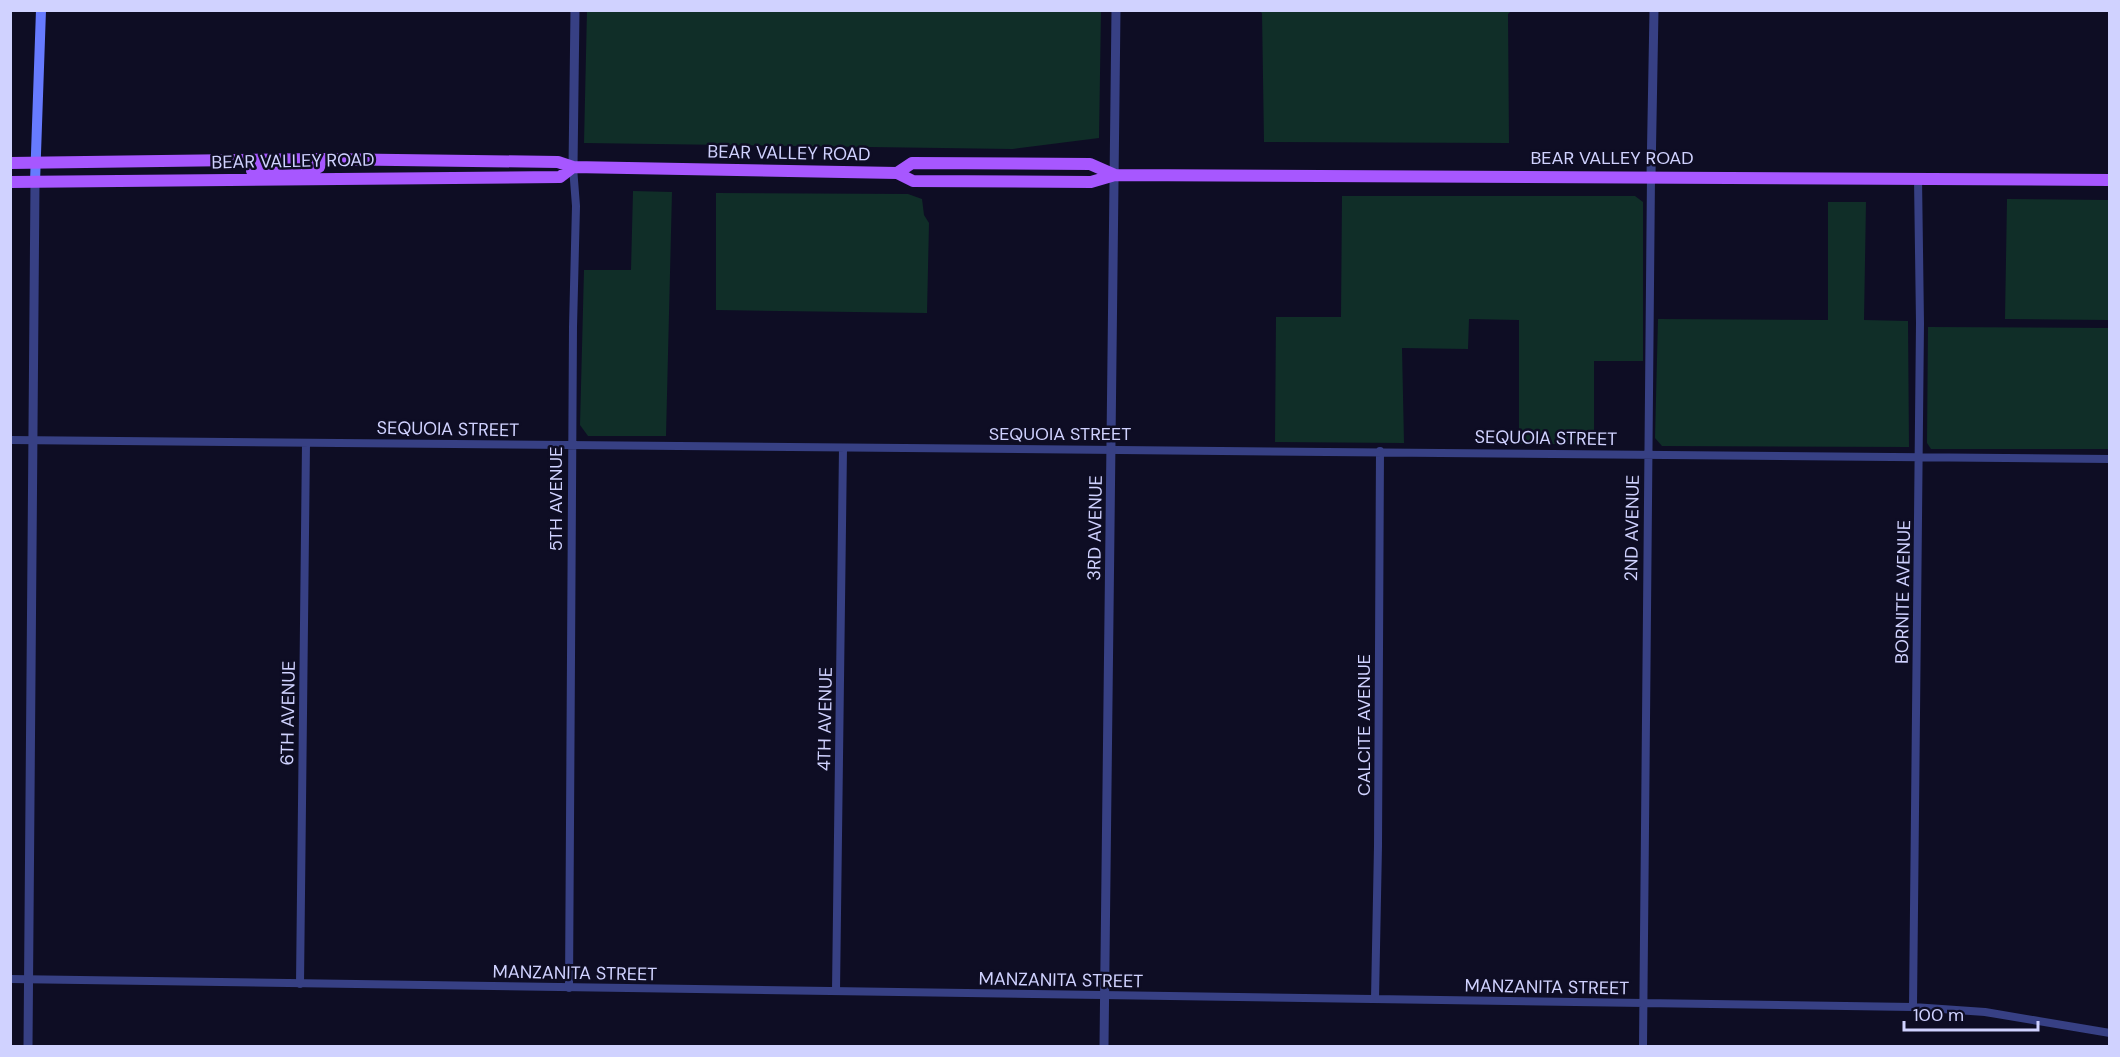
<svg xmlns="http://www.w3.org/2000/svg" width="2120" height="1057" viewBox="0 0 2120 1057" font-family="'DM Sans',sans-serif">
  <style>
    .green { fill: #102e28 }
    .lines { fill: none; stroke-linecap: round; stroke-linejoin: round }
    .minor { stroke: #374084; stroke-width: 8 }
    .tertiary { stroke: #374084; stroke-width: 9 }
    .secondary { stroke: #677bff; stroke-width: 10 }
    .primary { stroke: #a757ff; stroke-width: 12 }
    .labels { text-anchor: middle; stroke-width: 5; stroke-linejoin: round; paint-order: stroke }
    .street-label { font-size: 18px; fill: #d0d2ff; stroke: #0e0d24 }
  </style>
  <rect width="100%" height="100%" fill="#0e0d24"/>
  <path class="green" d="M587,10L1101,11L1099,138L1013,149L584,143Z
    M1259,11H1511L1508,14L1509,143L1264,142L1262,13Z
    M633,191L672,192L666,436H588L580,425L584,270H631Z
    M716,193L908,194L922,199L924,215L929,223L927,313L716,310Z
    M1342,196H1635L1643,202V361H1594V444H1519V320L1469,319L1468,349L1402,348L1404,443L1275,442L1276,317H1341Z
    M2007,199L2109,200V320L2005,319Z
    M1828,202H1866L1864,320L1908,321L1909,447L1662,446L1655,438L1658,319L1828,320Z
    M1928,327L2109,328V449H1931L1927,443Z"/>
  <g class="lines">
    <path class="minor" d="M10,440L2110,459
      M10,979L1913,1007L1985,1012L2110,1033
      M300,984L306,443
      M569,988L573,327L576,206L573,167
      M836,991L843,448
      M1375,999L1378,846L1380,451
      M1913,1007L1920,323L1918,178
      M1643,1046L1651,176"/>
    <path class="tertiary" d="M573,167L575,10
      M1651,176L1654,10
      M28,1046L35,182
      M1104,1046L1116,10"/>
    <path class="secondary" d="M35,182L41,10"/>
    <path class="primary" d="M10,163L321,159L558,162L573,167L897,173L913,181L1091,182L1115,175L2110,180
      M252,171L313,170L319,167L321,159
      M897,173L912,163L1090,164L1115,175
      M10,182L560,177L573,167"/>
  </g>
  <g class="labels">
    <g class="street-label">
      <text transform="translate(789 153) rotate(1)" y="6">BEAR VALLEY ROAD</text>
      <text x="1612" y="164">BEAR VALLEY ROAD</text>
      <text transform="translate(293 161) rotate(-1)" y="6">BEAR VALLEY ROAD</text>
      <text transform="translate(448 429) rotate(1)" y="6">SEQUOIA STREET</text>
      <text x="1060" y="440">SEQUOIA STREET</text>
      <text transform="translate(1546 438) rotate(1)" y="6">SEQUOIA STREET</text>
      <text transform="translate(556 499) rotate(-90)" y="6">5TH AVENUE</text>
      <text transform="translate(1095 528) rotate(-89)" y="6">3RD AVENUE</text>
      <text transform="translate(1632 528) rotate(-89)" y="6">2ND AVENUE</text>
      <text transform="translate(1903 592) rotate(-89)" y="6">BORNITE AVENUE</text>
      <text transform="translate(288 713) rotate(-89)" y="6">6TH AVENUE</text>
      <text transform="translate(825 719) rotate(-89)" y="6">4TH AVENUE</text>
      <text transform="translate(1364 725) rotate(-90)" y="6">CALCITE AVENUE</text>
      <text transform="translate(575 973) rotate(1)" y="6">MANZANITA STREET</text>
      <text transform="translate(1061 980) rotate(1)" y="6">MANZANITA STREET</text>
      <text transform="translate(1547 987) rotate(1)" y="6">MANZANITA STREET</text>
    </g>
  </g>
  <rect width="2120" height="1057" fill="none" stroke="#d0d2ff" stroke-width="24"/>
  <path d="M1904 1021v9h134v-9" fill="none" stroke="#d0d2ff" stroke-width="3"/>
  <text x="1913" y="1021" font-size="18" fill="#d0d2ff" stroke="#0e0d24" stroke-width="4.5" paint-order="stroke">100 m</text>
</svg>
